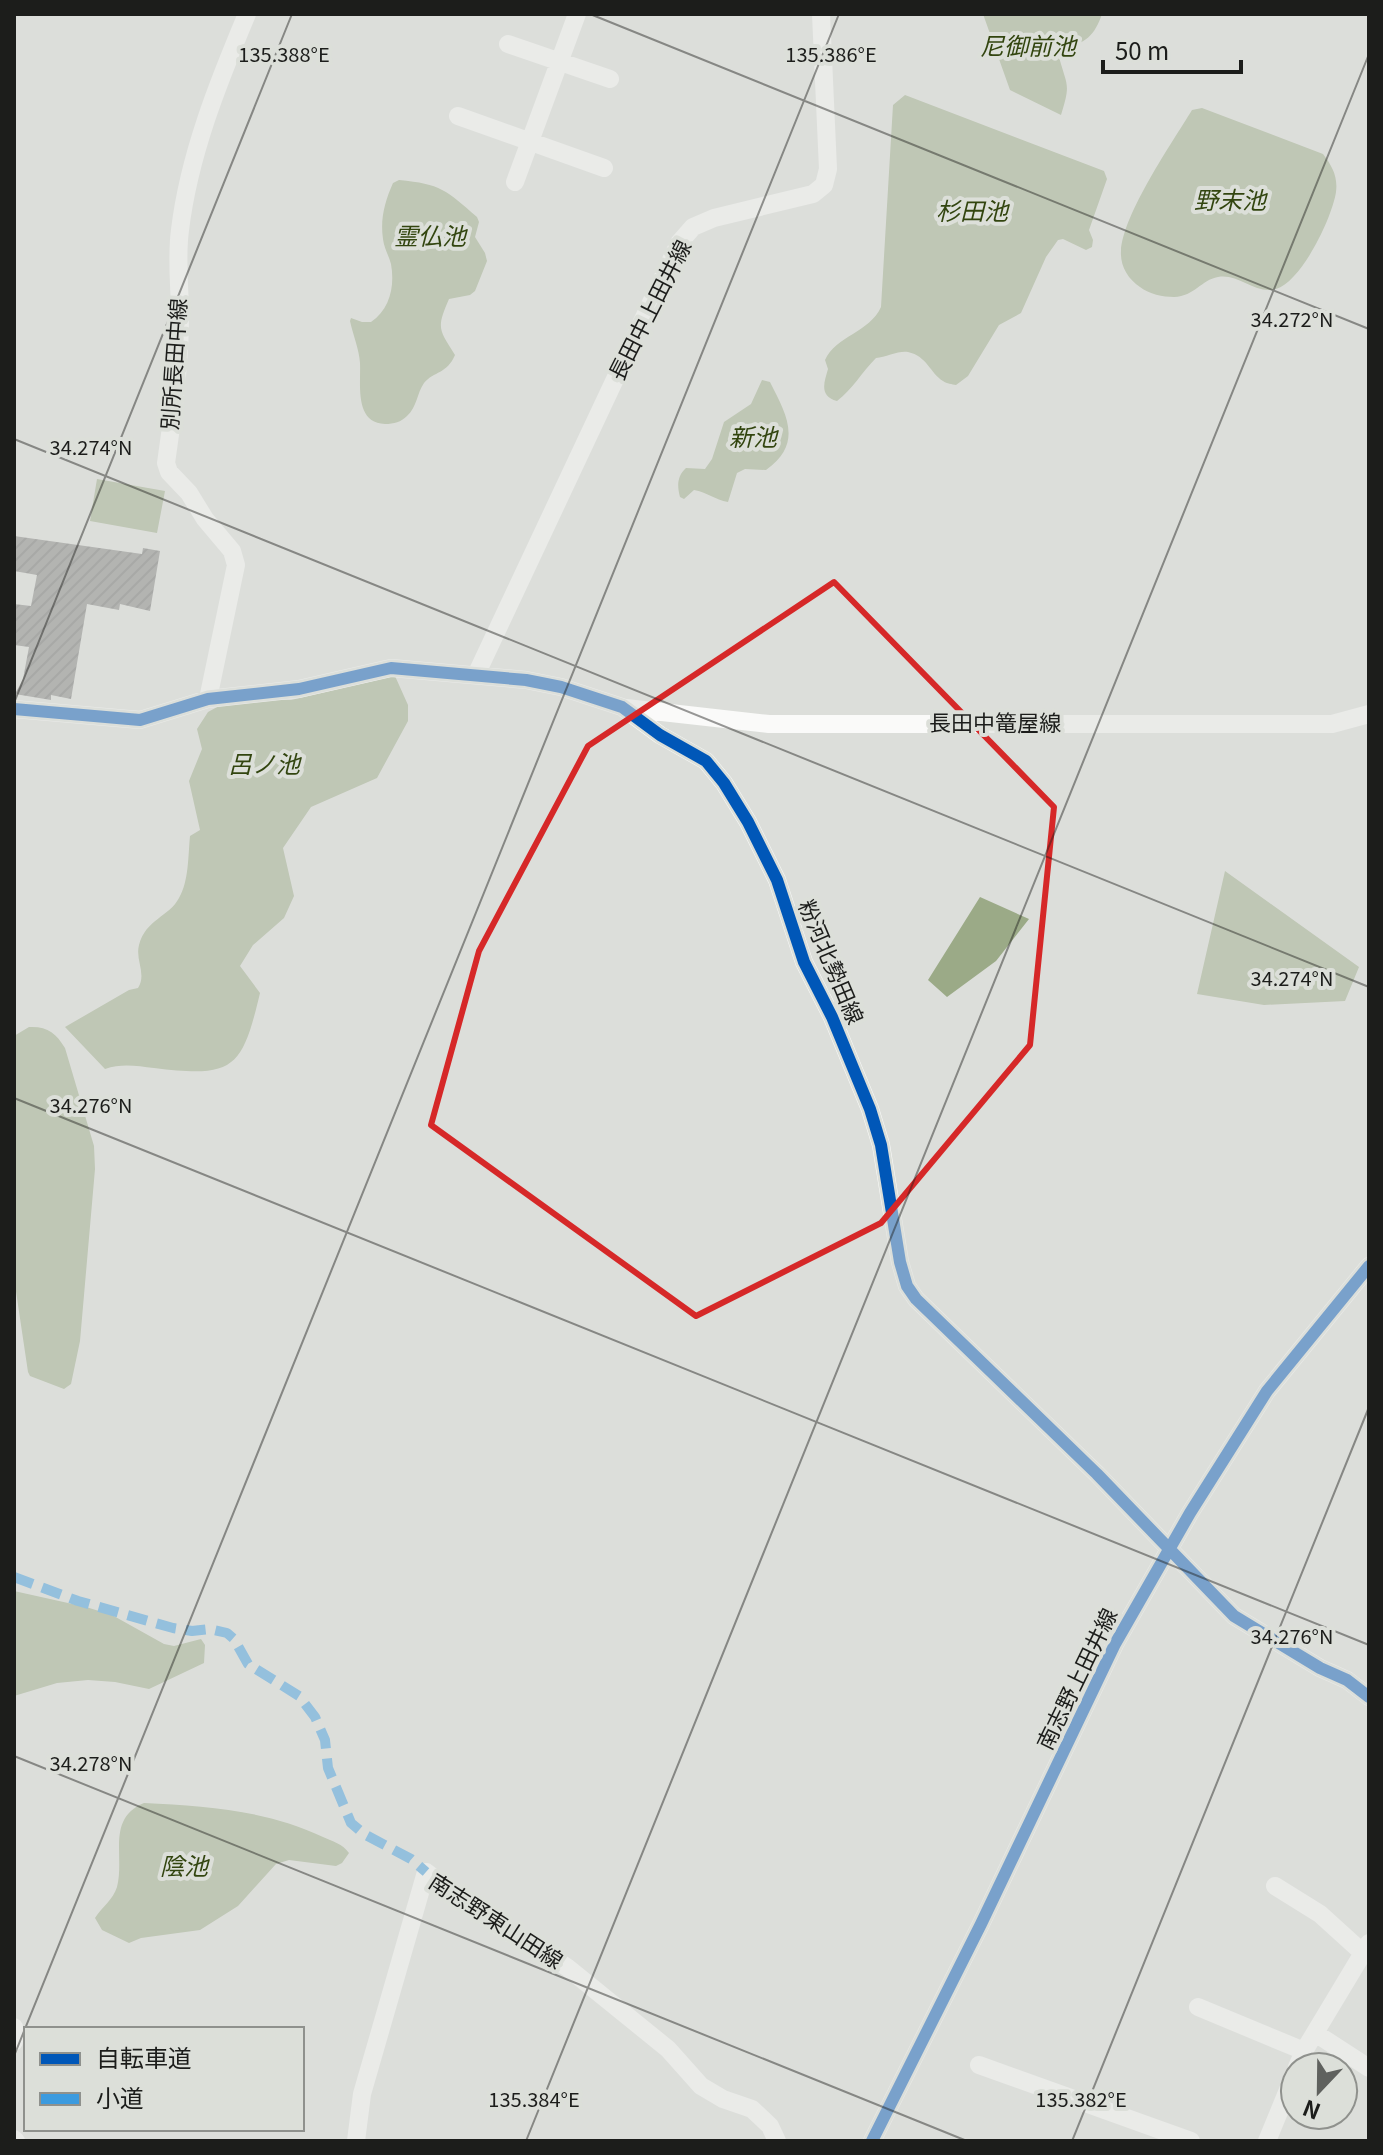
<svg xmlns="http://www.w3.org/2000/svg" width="1383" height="2155" viewBox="0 0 1383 2155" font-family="Georgia,'Noto Sans JP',serif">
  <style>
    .water { fill: #9baa87 }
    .building { fill: url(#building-hatch) }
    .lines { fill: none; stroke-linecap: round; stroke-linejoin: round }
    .minor { stroke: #fafaf9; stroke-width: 18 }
    .quiet { stroke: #3c9bdf; stroke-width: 10; stroke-dasharray: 20 10; stroke-linecap: butt }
    .cycleway-casing { stroke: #dcdfd9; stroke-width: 17 }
    .cycleway { stroke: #0057b8; stroke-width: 12 }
    .marked { fill: none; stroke: #d62828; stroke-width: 6; stroke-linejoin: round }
    .ticks { fill: none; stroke: #1c1d1b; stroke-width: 2; stroke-opacity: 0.45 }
    .labels { text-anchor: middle; stroke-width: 8; stroke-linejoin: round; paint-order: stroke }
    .street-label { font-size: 22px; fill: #1c1d1b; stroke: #dcdfd9 }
    .water-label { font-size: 24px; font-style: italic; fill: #32450f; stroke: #dcdfd9 }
    .ticks-label { font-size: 20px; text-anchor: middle; fill: #1c1d1b; stroke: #dcdfd9; stroke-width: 8; stroke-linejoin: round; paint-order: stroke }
  </style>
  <defs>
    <pattern id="building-hatch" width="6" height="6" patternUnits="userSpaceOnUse" patternTransform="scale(2)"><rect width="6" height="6" fill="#80807f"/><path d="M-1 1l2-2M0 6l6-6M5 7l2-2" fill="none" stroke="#686867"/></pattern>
  </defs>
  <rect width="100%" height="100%" fill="#dcdeda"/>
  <path class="water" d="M983,14H1102C1095,35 1085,44 1064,48L1059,57C1067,87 1071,83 1061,115L1010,90Z
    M905,95L1104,171L1107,179L1089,230L1093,240L1092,247L1086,250L1063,239L1058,240L1046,257L1021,313L999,325L968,376L956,385C952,384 947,384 943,381C930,373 927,356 908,352C900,350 886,357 876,358C862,372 852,390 837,401C819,396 824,383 828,369L825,360C836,336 870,332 881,307L893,105Z
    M1202,108L1323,154C1332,166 1338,176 1336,192C1332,218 1302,281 1276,289C1256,295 1238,273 1218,277C1201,280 1195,296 1174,297C1163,297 1149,294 1140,287C1128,279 1120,266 1121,251C1123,214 1172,143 1192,110Z
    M399,180C441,184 446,190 477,217L479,222L475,237L485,253L487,261L475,291L470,295L449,299C436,329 439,329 455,355C447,374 434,371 424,383C417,393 417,407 407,416C401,422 394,424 385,424C354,423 361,384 360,363C359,349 353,335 350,321L351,318L362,322H371C390,309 395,286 391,264C389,256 384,248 383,239C380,219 385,201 393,183Z
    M762,380L770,382C786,414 804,443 766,470L745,469L737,473L728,502C715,500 707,492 694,490L684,499L680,497C677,486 677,476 686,468L705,469L712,459L724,422L751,404Z
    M97,479L165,491L157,533L90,521Z
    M395,676L408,705V721L377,778L311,807L283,848L294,896L284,918L253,945L240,966L260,993C242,1069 234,1078 154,1068C137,1066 122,1063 105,1069L65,1027L129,990L138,988C147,974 135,960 139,945C146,919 169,917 179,898C189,881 188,856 190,836L200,830L189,781L202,749L197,729L208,712L219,706L263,699L291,700Z
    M1225,871L1359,967L1345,1001L1264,1005L1197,994Z
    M980,897L1029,919L996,961L947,997L928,980Z
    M29,1027C47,1026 56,1033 65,1048L94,1146L95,1169L80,1341L71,1384L64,1389L30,1376L28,1372L14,1278V1036Z
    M14,1591L86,1607L112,1615L164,1644L174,1646L201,1639L205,1645L204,1663L149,1689L115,1682L88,1680L57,1683L14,1696Z
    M144,1803C206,1806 266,1810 323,1837C332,1841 343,1844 349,1853L342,1863L336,1866L289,1860L276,1864L238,1906L200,1930L141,1938L129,1943L102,1930L95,1918C102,1907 113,1900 117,1887C125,1856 106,1819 144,1803Z"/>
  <path class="building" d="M14,536L142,554L143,548L160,551L150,611L120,604L119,610L87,604L71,699L51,695V700L15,694L23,679L29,647L14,645V604L31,606L37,575L14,571Z"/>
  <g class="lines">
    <path class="minor" d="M508,44L610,79
      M458,116L604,168
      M515,182L577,14
      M476,675L679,243L693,227L714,218L813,194L824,185L828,169L821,14
      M208,699L236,565L232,551L205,519L189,493L169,472L166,463C173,414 180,366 180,316C180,288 176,259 180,230C189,155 218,83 247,14
      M626,708L769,724H1332L1369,714
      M14,709L140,720L208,699L299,689L391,668L526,680L561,687L622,707L660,735L706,761L724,783L748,822L777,880L804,962L832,1017L870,1109L881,1145L900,1262L907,1286L916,1299L1097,1474L1234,1616L1320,1668L1347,1680L1369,1697
      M1275,1886L1320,1914L1363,1953
      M1198,2007L1304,2051
      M14,2027V2042
      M1315,2033L1369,2068
      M979,2065L1191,2141
      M1297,2067L1304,2051L1369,1943
      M14,2139L16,2141
      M356,2141L362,2094L426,1872L505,1931L531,1943L568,1968L668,2049L701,2086L723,2099L752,2109L770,2126L777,2141
      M872,2141L981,1924L1115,1644L1190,1513L1267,1391L1369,1266
      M1267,2141L1295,2073"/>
    <path class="quiet" d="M14,1577L78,1601L173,1628L192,1631L210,1629L227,1633L234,1639L248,1664L299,1696L315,1717L325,1740L328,1768L351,1823L364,1834L411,1859L426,1872"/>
    <defs>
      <path id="cycleway" d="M14,709L140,720L208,699L299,689L391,668L526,680L561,687L622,707L660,735L706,761L724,783L748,822L777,880L804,962L832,1017L870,1109L881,1145L900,1262L907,1286L916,1299L1097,1474L1234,1616L1320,1668L1347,1680L1369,1697
        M872,2141L981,1924L1115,1644L1190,1513L1267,1391L1369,1266"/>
    </defs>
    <use href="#cycleway" class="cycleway-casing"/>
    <use href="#cycleway" class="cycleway"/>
  </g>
  <path d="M0 0H1383V2155H0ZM834,582L1054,807L1030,1045L881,1223L696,1316L431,1125L479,951L588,746Z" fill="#dcdeda" fill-opacity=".55" fill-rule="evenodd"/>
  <path class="marked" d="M834,582L1054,807L1030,1045L881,1223L696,1316L431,1125L479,951L588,746Z"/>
  <path class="ticks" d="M590,14L1369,329M14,439L1369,987M14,703L292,14M14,1098L1369,1645M14,1756L967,2141M14,2056L839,14M526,2141L1369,54M1072,2141L1369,1407"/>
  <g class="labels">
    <g class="street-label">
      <text transform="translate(650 310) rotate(-63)" y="8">長田中上田井線</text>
      <text transform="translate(174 364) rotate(-86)" y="8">別所長田中線</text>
      <text x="995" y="731">長田中篭屋線</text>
      <text transform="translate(831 962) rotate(67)" y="8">粉河北勢田線</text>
      <text transform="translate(1077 1679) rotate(-64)" y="8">南志野上田井線</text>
      <text transform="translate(496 1921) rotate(33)" y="8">南志野東山田線</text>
    </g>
    <g class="water-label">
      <text x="1028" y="55">尼御前池</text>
      <text x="1230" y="209">野末池</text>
      <text x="972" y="220">杉田池</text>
      <text x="430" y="245">霊仏池</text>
      <text x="753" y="446">新池</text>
      <text x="264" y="773">呂ノ池</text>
      <text x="184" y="1875">陰池</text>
    </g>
  </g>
  <g class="ticks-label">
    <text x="284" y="62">135.388°E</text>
    <text x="831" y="62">135.386°E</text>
    <text x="1292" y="327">34.272°N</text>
    <text x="91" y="455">34.274°N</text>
    <text x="1292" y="986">34.274°N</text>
    <text x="91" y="1113">34.276°N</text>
    <text x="1292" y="1644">34.276°N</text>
    <text x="91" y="1771">34.278°N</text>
    <text x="534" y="2107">135.384°E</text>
    <text x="1081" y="2107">135.382°E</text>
  </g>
  <rect width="1383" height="2155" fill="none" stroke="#1c1d1b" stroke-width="32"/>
  <rect x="24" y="2027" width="280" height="104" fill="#dcdfd9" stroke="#8f918d" stroke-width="2"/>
  <rect x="40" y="2053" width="40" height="12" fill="#0057b8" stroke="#8f918d" stroke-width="2"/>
  <text x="96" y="2067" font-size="24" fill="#1c1d1b">自転車道</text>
  <rect x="40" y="2093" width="40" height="12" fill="#3c9bdf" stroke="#8f918d" stroke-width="2"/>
  <text x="96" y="2107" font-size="24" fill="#1c1d1b">小道</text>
  <g transform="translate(1319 2091) rotate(202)"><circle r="38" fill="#dcdfd9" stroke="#8f918d" stroke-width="2"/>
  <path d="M0-6L14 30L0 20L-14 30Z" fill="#5f615e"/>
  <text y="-12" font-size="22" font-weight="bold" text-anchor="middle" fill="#1c1d1b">N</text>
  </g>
  <path d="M1103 60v12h138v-12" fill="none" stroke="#1c1d1b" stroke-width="4"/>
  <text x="1115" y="60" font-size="24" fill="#1c1d1b" stroke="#dcdfd9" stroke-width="6" paint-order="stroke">50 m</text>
</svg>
